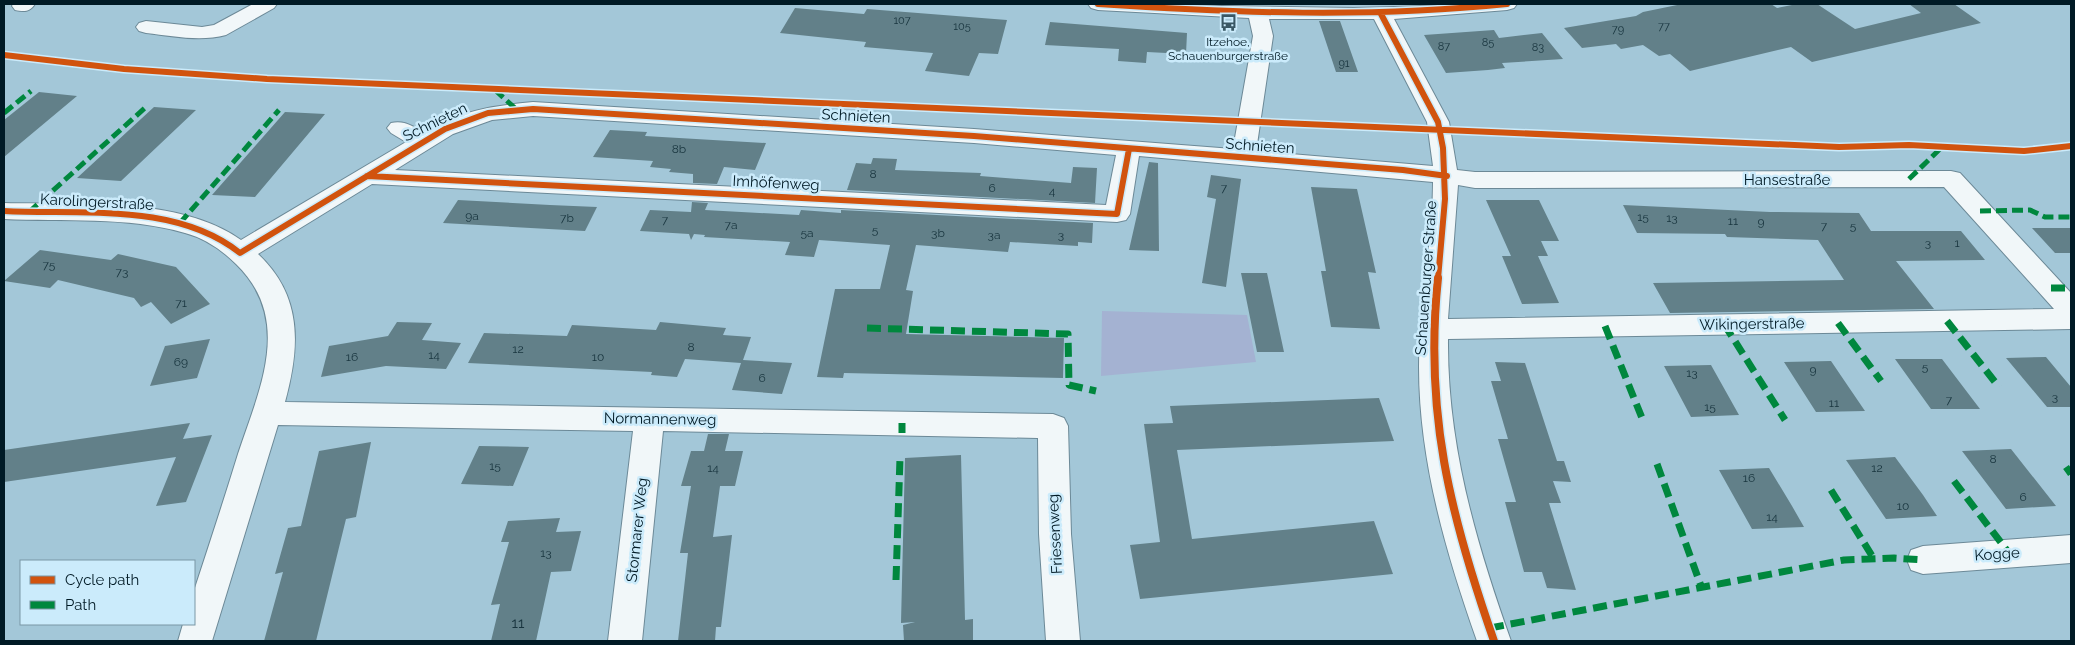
<svg xmlns="http://www.w3.org/2000/svg" width="2075" height="645" viewBox="0 0 2075 645" font-family="Raleway,sans-serif">
  <style>
    .green { fill: #a4b2d2 }
    .building { fill: #628089 }
    .lines { fill: none; stroke-linecap: round; stroke-linejoin: round }
    .minor-casing { stroke: #6c8997; stroke-width: 2 }
    .minor { fill: #f1f7f9; fill-rule: evenodd }
    .quiet-far1 { stroke: #00873e; stroke-width: 5; stroke-dasharray: 11 5; stroke-linecap: butt }
    .quiet { stroke: #00873e; stroke-width: 7; stroke-dasharray: 14 7; stroke-linecap: butt }
    .cycleway-far1-casing { stroke: #cbebfb; stroke-width: 9 }
    .cycleway-casing { stroke: #cbebfb; stroke-width: 11 }
    .cycleway-far1 { stroke: #d1530e; stroke-width: 6 }
    .cycleway { stroke: #d1530e; stroke-width: 8 }
    .labels { text-anchor: middle; stroke-width: 5; stroke-linejoin: round; paint-order: stroke }
    .far-number-label { font-size: 11px; fill: #18343e }
    .far-poi-label { font-size: 12px; fill: #001a25; stroke: #cbebfb }
    .number-label { font-size: 12px; fill: #18343e }
    .street-label { font-size: 15px; fill: #001a25; stroke: #cbebfb }
    .near-number-label { font-size: 15px; fill: #18343e }
  </style>
  <rect width="100%" height="100%" fill="#a3c7d8"/>
  <path class="green" d="M1102,311L1247,315L1256,362L1101,376Z"/>
  <path class="building" d="M1682,4H1771L1777,8L1797,4H1817L1855,29L1921,13L1909,4H1954L1981,23L1812,62L1791,47L1690,71L1670,54L1659,56L1643,45L1621,49L1616,44L1582,48L1564,28L1636,16L1643,12Z
    M795,8L864,14L867,9L1007,20L998,54L979,53L969,76L925,71L933,53L864,47L866,42L780,33Z
    M1319,21H1340L1358,72H1336Z
    M1050,22L1187,33L1186,54L1147,52L1146,63L1118,61L1119,49L1045,45Z
    M1494,30L1499,38L1542,33L1563,59L1502,63L1505,68L1488,70L1446,73L1424,35Z
    M39,92L77,96L4,157V120Z
    M154,107L196,110L121,181L77,178Z
    M285,112L325,114L255,197L212,195Z
    M610,130L647,132L645,136L766,143L755,170L724,167L717,184L693,183V174L669,172L671,169L650,167L653,161L593,157Z
    M873,158L897,159L895,170L981,173L980,176L1071,183L1073,167L1097,168L1095,203L847,190L856,163L871,164Z
    M1149,162L1158,163L1159,251L1129,250Z
    M1211,175L1241,179L1226,287L1202,283L1216,199L1207,197Z
    M1311,187L1357,189L1376,273L1368,272L1380,329L1331,327L1321,271H1326Z
    M458,200L550,205L597,207L585,231L443,223Z
    M1486,200H1539L1559,241H1541L1548,256H1538L1559,303L1522,304L1502,256H1511Z
    M692,202L708,203L705,210L799,215L801,210L841,213V210L1093,223L1092,243L1078,242V246L1010,242L1008,252L916,245L906,290L913,291L906,334L1064,338L1063,378L844,373L843,378L817,377L835,289H880L890,245L819,240L814,257L785,255L790,242L704,237L705,235L694,234L691,240L689,234L640,231L650,210L691,212Z
    M1623,205L1770,212L1859,213L1871,231H1961L1985,260L1896,261L1934,309L1670,313L1653,283L1844,280L1818,240L1727,237L1725,234L1637,233Z
    M2032,228H2071V253H2055Z
    M40,250L111,260L118,254L176,267L210,304L171,324L151,302L141,307L134,298L58,280L50,288L4,281Z
    M1241,273H1267L1284,352H1257Z
    M397,322L432,323L422,340L461,343L446,369L386,366L321,377L329,346L388,336Z
    M660,322L726,328L723,335L751,337L743,360L792,363L782,394L732,390L741,363L685,359L677,377L651,375L652,372L468,363L484,333L567,336L572,325L656,330Z
    M210,339L197,378L150,386L165,346Z
    M2046,357L2071,387V407H2047L2006,358Z
    M1895,359H1942L1980,409H1931Z
    M1831,361L1850,389L1865,411L1816,412L1784,362Z
    M1495,362L1525,363L1557,461H1564L1571,482L1553,481L1561,503H1549L1576,590L1547,588L1542,572H1524L1505,502H1516L1498,439H1508L1491,381H1501Z
    M1711,365L1739,415L1691,417L1664,366Z
    M1379,398L1394,441L1177,450L1192,539L1374,521L1393,574L1140,599L1130,545L1160,542L1144,424L1173,423L1170,406Z
    M190,423L183,439L212,435L186,502L156,506L176,457L4,482V450Z
    M708,434H729L725,451H743L735,486H720L713,537L732,535L721,627H716L715,641H678L688,553H680L691,486H681L691,451H704Z
    M371,442L356,517L346,519L316,641H264L283,572L275,574L288,528L301,526L319,451Z
    M479,446L529,447L513,486L461,484Z
    M2011,449L2056,506L2006,509L1962,451Z
    M961,455L965,620L973,619V641H904L903,625L915,622L901,623L905,458Z
    M1895,457L1923,495L1937,516L1886,519L1846,460Z
    M1769,468L1792,506L1804,527L1752,529L1719,470Z
    M560,518L556,532L581,531L571,571L551,572L536,641H491L500,604L491,605L509,542H501L508,521Z"/>
  <g class="lines">
    <defs>
      <path id="minor" d="M13,4H35C30,12 24,12 15,10L12,6Z
        M253,4H277L274,8L226,35C200,42 173,36 146,33L139,31L136,27L139,23L146,21L202,27L214,25Z
        M1088,4L1354,8L1517,4L1514,8L1507,10L1394,19L1449,122L1457,170L1475,172L1951,171L1960,173L2071,293V329L1448,339C1447,444 1476,543 1511,641H1477C1446,553 1419,461 1419,367C1419,305 1433,244 1433,182L1139,156L1130,214L1126,220L1117,222L372,184L258,254C303,296 300,347 285,402L1053,414L1064,418L1068,426L1071,534L1080,641H1046L1039,534L1038,438L663,431L642,641H608L633,431L278,425L212,641H178L183,624H194V591C209,545 224,500 238,454C259,390 294,320 236,264C222,250 204,238 185,233C127,216 63,222 4,219V203C77,205 179,196 241,240L406,142L391,133L387,128L391,123C404,120 412,126 423,132C459,111 492,106 533,102L974,129L1233,149L1253,36L1249,18L1098,10L1091,8ZM1269,19H1374L1427,122L1433,166L1256,151L1273,36ZM533,116L974,143L1116,155L1106,205L395,170L453,134L492,120ZM1458,185L1475,188L1944,187L2054,309L1448,319Z
        M2071,535V563L1923,574L1911,570L1907,560L1911,550L1923,546Z"/>
    </defs>
    <use href="#minor" class="minor-casing"/>
    <use href="#minor" class="minor"/>
    <path class="quiet-far1" d="M495,90L517,110
      M4,113L31,91
      M1909,179L1942,147
      M1980,211L2030,210L2045,217H2071
      M29,212L146,107
      M180,223L279,110"/>
    <path class="quiet" d="M2051,288H2071
      M1947,321L1999,387
      M1838,323L1881,381
      M1724,324L1785,420
      M1605,326L1644,423
      M867,328L1068,334L1069,385L1096,391
      M902,423V433
      M1657,464L1701,586
      M2066,467L2071,474
      M1954,481L2009,553
      M1831,490L1874,559
      M896,580L900,458
      M1490,628L1844,560L1894,558L1923,560"/>
    <defs>
      <path id="cycleway-far1" d="M1098,4C1235,13 1370,18 1507,4
        M1381,14L1438,122L1443,148L1445,199L1438,279
        M4,55L124,69L267,79L1839,147L1909,145L2024,151L2071,146
        M367,176L1117,214L1129,149
        M4,211C81,215 176,202 240,253L445,129L488,113L533,109L974,136L1403,170L1447,176"/>
      <path id="cycleway" d="M1438,278C1424,412 1450,515 1494,641"/>
    </defs>
    <use href="#cycleway-far1" class="cycleway-far1-casing"/>
    <use href="#cycleway" class="cycleway-casing"/>
    <use href="#cycleway-far1" class="cycleway-far1"/>
    <use href="#cycleway" class="cycleway"/>
  </g>
  <defs>
    <symbol id="bus-bare" viewBox="-9 -9 18 18"><path d="M-5-6H5V4H4V6H2V4H-2V6H-4V4H-5ZM-3.5-4V0h7V-4ZM-3.5 1.2v1.5H-2V1.2ZM2 1.2v1.5H3.5V1.2Z" fill="#395764" stroke="#cbebfb" stroke-width="2.5" paint-order="stroke"/></symbol>
  </defs>
  <g fill-rule="evenodd">
    <use href="#bus-bare" x="1216" y="10" width="25" height="25"/>
  </g>
  <g class="labels">
    <g class="far-number-label">
      <text x="902" y="24">107</text>
      <text x="962" y="30">105</text>
      <text x="1664" y="30">77</text>
      <text x="1618" y="33">79</text>
      <text x="1488" y="46">85</text>
      <text x="1444" y="50">87</text>
      <text x="1538" y="51">83</text>
      <text x="1344" y="67">91</text>
    </g>
    <g class="far-poi-label">
      <text x="1228" y="46">Itzehoe,<tspan x="1228" dy="14">Schauenburgerstraße</tspan></text>
    </g>
    <g class="number-label">
      <text x="679" y="153">8b</text>
      <text x="873" y="178">8</text>
      <text x="992" y="192">6</text>
      <text x="1224" y="192">7</text>
      <text x="1052" y="195">4</text>
      <text x="472" y="220">9a</text>
      <text x="1643" y="221">15</text>
      <text x="567" y="222">7b</text>
      <text x="1672" y="222">13</text>
      <text x="665" y="224">7</text>
      <text x="1733" y="225">11</text>
      <text x="1761" y="226">9</text>
      <text x="731" y="229">7a</text>
      <text x="1824" y="230">7</text>
      <text x="1853" y="230">5</text>
      <text x="875" y="234">5</text>
      <text x="807" y="237">5a</text>
      <text x="938" y="237">3b</text>
      <text x="994" y="239">3a</text>
      <text x="1061" y="239">3</text>
      <text x="1928" y="247">3</text>
      <text x="1957" y="247">1</text>
      <text x="49" y="269">75</text>
      <text x="122" y="276">73</text>
      <text x="181" y="307">71</text>
      <text x="691" y="351">8</text>
      <text x="518" y="353">12</text>
      <text x="434" y="359">14</text>
      <text x="352" y="361">16</text>
      <text x="598" y="361">10</text>
      <text x="181" y="366">69</text>
      <text x="1925" y="371">5</text>
      <text x="1813" y="374">9</text>
      <text x="1692" y="377">13</text>
      <text x="762" y="382">6</text>
      <text x="2055" y="401">3</text>
      <text x="1949" y="404">7</text>
      <text x="1834" y="407">11</text>
      <text x="1710" y="411">15</text>
      <text x="1993" y="463">8</text>
      <text x="495" y="470">15</text>
      <text x="713" y="472">14</text>
      <text x="1877" y="472">12</text>
      <text x="1749" y="482">16</text>
      <text x="2023" y="501">6</text>
      <text x="1903" y="510">10</text>
      <text x="1772" y="521">14</text>
      <text x="546" y="557">13</text>
    </g>
    <g class="street-label">
      <text transform="translate(856 116) rotate(3)" y="5">Schnieten</text>
      <text transform="translate(435 122) rotate(-26)" y="5">Schnieten</text>
      <text transform="translate(1260 146) rotate(4)" y="5">Schnieten</text>
      <text x="1787" y="185">Hansestraße</text>
      <text transform="translate(776 183) rotate(3)" y="5">Imhöfenweg</text>
      <text transform="translate(97 202) rotate(3)" y="5">Karolingerstraße</text>
      <text transform="translate(1426 278) rotate(-86)" y="5">Schauenburger Straße</text>
      <text transform="translate(1752 324) rotate(-1)" y="5">Wikingerstraße</text>
      <text transform="translate(660 419) rotate(1)" y="5">Normannenweg</text>
      <text transform="translate(637 530) rotate(-84)" y="5">Stormarer Weg</text>
      <text transform="translate(1055 534) rotate(-93)" y="5">Friesenweg</text>
      <text transform="translate(1997 554) rotate(-4)" y="5">Kogge</text>
    </g>
    <g class="near-number-label">
      <text x="518" y="628">11</text>
    </g>
  </g>
  <rect width="2075" height="645" fill="none" stroke="#001a25" stroke-width="10"/>
  <rect x="20" y="560" width="175" height="65" fill="#cbebfb" stroke="#7a97a5"/>
  <rect x="30" y="576" width="25" height="8" fill="#d1530e" stroke="#7a97a5"/>
  <text x="65" y="585" font-size="15" fill="#001a25">Cycle path</text>
  <rect x="30" y="601" width="25" height="8" fill="#00873e" stroke="#7a97a5"/>
  <text x="65" y="610" font-size="15" fill="#001a25">Path</text>
</svg>
